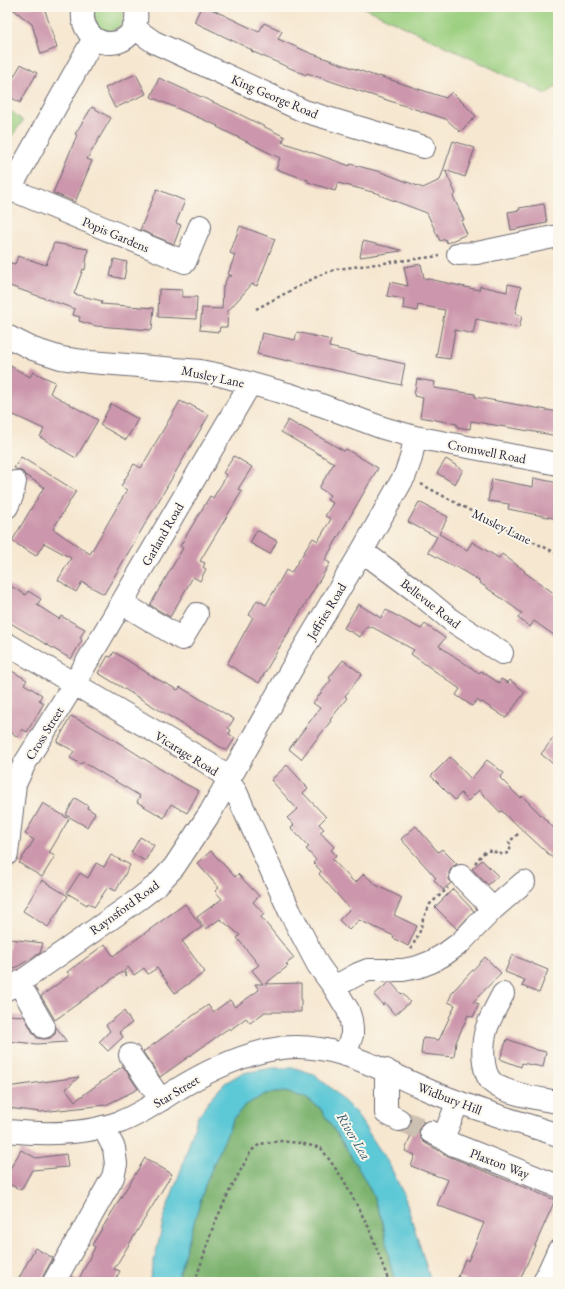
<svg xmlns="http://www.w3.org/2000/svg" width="565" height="1289" viewBox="0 0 565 1289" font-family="'EB Garamond',serif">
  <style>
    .green { fill: #9bcf80; stroke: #5e785e }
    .forest { fill: #7cb26e; stroke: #4f6a54 }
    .water { fill: #5dc8d6; stroke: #407588 }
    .building { fill: #cc97ac }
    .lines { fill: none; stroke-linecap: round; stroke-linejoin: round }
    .minor-tunnel { stroke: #ccc0b2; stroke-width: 22; stroke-dasharray: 22 11; stroke-linecap: butt }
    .minor-casing { stroke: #6c676f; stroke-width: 24 }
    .major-casing { stroke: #6c676f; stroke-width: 24 }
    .path { stroke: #6c676f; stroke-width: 2.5; stroke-dasharray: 3 3; stroke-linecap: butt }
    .minor { stroke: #fff; stroke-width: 22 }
    .major { stroke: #fff; stroke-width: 22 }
    .labels { text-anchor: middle; stroke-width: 4; stroke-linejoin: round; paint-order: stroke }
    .street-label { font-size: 13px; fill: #22223b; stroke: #fbf7ec }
    .water-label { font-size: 14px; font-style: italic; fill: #375c71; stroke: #fbf7ec }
  </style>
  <rect width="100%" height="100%" fill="#fbf7ec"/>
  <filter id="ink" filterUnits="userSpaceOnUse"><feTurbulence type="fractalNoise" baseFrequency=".025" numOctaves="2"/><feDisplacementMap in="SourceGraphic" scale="8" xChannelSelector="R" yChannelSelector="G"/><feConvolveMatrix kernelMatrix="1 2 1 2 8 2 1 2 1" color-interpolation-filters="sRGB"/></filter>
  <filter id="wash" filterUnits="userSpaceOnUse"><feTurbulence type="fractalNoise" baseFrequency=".012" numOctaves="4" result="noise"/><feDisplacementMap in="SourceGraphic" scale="16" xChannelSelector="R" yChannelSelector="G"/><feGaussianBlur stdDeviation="0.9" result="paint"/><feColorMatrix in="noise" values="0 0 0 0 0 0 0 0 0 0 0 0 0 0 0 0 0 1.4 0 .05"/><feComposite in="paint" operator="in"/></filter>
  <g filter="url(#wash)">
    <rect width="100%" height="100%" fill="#f6e7d0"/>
    <path class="green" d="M95,7H122C132,32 96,41 94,16C93,12 93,10 95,7Z
      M363,7H558V85L546,94Z
      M7,108L23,121L7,142Z"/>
    <path class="forest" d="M285,1092L304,1097L320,1108L352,1157L371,1191L383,1223L390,1264L395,1282H176L206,1182L233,1120L244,1106L265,1094Z"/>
    <path class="water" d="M273,1068H295L314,1074L332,1089L355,1112L389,1164L404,1195L431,1282H395L390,1264L383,1222L371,1191L352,1157L320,1108L304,1097L285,1092L265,1094L244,1106L233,1120L206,1182L176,1282H149L166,1210L182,1167L197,1118L212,1097L225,1083L242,1073Z"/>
    <g id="blocks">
      <path class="building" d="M10,7H44L57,48L41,54L32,24Z
        M201,7H207L259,32L264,23L282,31L278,39L310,53L378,77L379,76L446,98L452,92L476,116L460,132L446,119L368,94L307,73L306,75L251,51L252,50L194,22Z
        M21,64L37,73L20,103L7,95V77L12,80Z
        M136,74L146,94L115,108L105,88Z
        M159,78L235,112L285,137L282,142L350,166V164L381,172L423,188L440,180L453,141L475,148L465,177L445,170L456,194L453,196L464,220L461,221L467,234L447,243L445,239L440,241L427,213L379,195L380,194L338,183L335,191L308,182V180L276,169L280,158L217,127L218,126L151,97Z
        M92,107L111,118L87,159L92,161L75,202L53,193L77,135L75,134Z
        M157,189L185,201L176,223L181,225L174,244L140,230Z
        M544,204L547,223L511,230L508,212L520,210L519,208Z
        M240,226L275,239L257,286L252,284L228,311L227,327H220L219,332L200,330L202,308L222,309L223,287L228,276H232L228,274L235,255L230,253Z
        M363,241L401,250V251L360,257Z
        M54,243L88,249L85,270L83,269L74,294L102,301L101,304L154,308L152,330L96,326L79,321L80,317L73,315L75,309L7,285V262L15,264L18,256L46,265Z
        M114,259L127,262L124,279L110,276Z
        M421,264L424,278L479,290L480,286L507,292L508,284L521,287L515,314L522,316L519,328L476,319L473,334L455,330L450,359L436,357L445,310L418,305L417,311L403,308L404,299L387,296L390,282L408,286L404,267Z
        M159,289L182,290V297H197L196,319L158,317Z
        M297,332L331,340L329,347L405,364L401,385L288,360V361L257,354L262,333L295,340Z
        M7,364L30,377L33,372L55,382L50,393L98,420L76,458L40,437L44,429L7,412Z
        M417,379L435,382L434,388L475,394V397L558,412V436L471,421L470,429L457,427V424L420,417L423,398L414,396Z
        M180,401L188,405L189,404L209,415L104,594L82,582L76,592L58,580L71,558L44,543L36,556L12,541L44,487L25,475L23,472L14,468L21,457L76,491L53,529L90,554L127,490L121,486L134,464L141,468Z
        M111,404L138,419L126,440L100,425Z
        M288,420L300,427V426L344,451L346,449L378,468L325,560L330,563L279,648L259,683L227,664L253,617L249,615L257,600L266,605L286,570L291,573L313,538L318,541L331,519L325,516L333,503L327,500L330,495L319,488L334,463L281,432Z
        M234,456L252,467L238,489L242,491L200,561L205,563L203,567L206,569L200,581L193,577L170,617L150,605L183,548L180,546L210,496L213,498L227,475L223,473Z
        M446,459L463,470L455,484L437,473Z
        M534,478L558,483V519L508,509L509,504L488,501L492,479L533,487Z
        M419,502L448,517L439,534L467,550L472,542L499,558L502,554L525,571L524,572L558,596V638L534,621L530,627L518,618L522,613L480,583L481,582L455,566L454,567L428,552L437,537L408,522Z
        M257,530L277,541L270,554L250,543Z
        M7,584L26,595L28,591L41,599L37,605L59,619L61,616L85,629L80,638L82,640L71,659L7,621Z
        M358,604L381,618L386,610L421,629L425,624L445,638L439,646L479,673L481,671L499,683L501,679L508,683L510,680L525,692L506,718L482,702L481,703L477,700L472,706L456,695L460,689L411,654L414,650L372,627L371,628L367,626L360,637L344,628Z
        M114,652L157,679L178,690L180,687L234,719L228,728L231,730L229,734L235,738L227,751L98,673L108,656L111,657Z
        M343,660L362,674L345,696L347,698L330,720L331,721L301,759L289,749L320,708L313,703L331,680L329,678Z
        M7,668L27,680L24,684L42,695L39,700L44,703L27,732L22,729L18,737L7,730Z
        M71,716L89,725L121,744L176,779L199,791L187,813L171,804L164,818L137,802L140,796L83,762L81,764L70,758L74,751L57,742Z
        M558,732V768L541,754Z
        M450,757L471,779L487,760L504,773L500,778L520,798L522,796L558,832V863L514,822L513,823L502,811L500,812L479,790L468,801L461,793L455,800L431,776Z
        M287,765L308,788L303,793L326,817L319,824L324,829L320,832L334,847L331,850L336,855L332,859L355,883L364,874L376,885L402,898L394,915L417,926L408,946L393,938L394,936L359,920L349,930L339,920L350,909L319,874L321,871L313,863L316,860L306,849L309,847L291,828L294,825L287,818L297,809L271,780Z
        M75,798L88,806L87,808L95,813L87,827L66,815Z
        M43,803L69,819L49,853L55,856L42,877L19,863L34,840L25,834Z
        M416,826L438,852L442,849L457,864L452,867L449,872V879L451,883L443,890L434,880L436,878L401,839Z
        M140,837L154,845L145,861L131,853Z
        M211,851L235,877L238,874L259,896L253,902L264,914L261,917L294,958L286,964L288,966L265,984L301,983V1012H265L250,1023L246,1018L230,1030L229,1028L160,1077L143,1052L208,1005L213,1012L230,1000L235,1007L259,990L255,984H263L252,970L259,965L237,938L240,935L220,919L206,929L197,917L222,899L215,891L219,888L197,863Z
        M111,855L130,865L116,891L108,887L94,907L88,903L87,905L67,893L80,873L88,878L96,863L104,867Z
        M482,860L498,876L488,885L472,869Z
        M42,880L68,896L48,927L23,911Z
        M453,889L474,911L457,929L435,907Z
        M185,904L202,927L182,941L205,972L175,993L157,968L148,974L144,968L134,975L128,967L124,971L127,976L122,972L55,1020L41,996L70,975L67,972L105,944L113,956Z
        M10,939L43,943L40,953L7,973Z
        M512,955L548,970L539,993L522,986L525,980L505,972Z
        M485,957L501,973L473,1002L479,1004L473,1017L468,1015L456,1042L454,1057L421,1054L423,1038L439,1040L455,1005L448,1002L453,991Z
        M389,982H391L401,994L402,993L410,1002L395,1015L385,1003L383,1005L374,995Z
        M124,1011L132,1023L119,1032L123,1037L108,1051L99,1042L110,1031L106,1025Z
        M7,1015L24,1016L33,1033L37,1038L44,1039L50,1038L55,1034L56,1027L67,1042L37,1044L7,1041Z
        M507,1039L537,1050L546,1052L543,1067L522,1063L521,1067L500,1059Z
        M123,1066L138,1089L106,1105L41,1112L7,1108V1087L79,1077L66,1089L75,1101Z
        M411,1116L424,1122L420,1126L419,1132L421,1139L425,1143L443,1153V1154L555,1200L519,1282H471L458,1277L465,1259L468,1261L484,1223L437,1205L448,1180L411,1166L415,1155L405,1151L412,1133L406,1131L410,1126L411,1120Z
        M21,1150L36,1158L66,1154L68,1167L32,1170L21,1190L7,1183V1174Z
        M145,1158L172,1174L114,1269L120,1271L114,1282H68L71,1277L78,1281L95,1247L92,1245Z
        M35,1248L53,1258L43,1276L42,1282H17Z"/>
    </g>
  </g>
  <g filter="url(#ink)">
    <use href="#blocks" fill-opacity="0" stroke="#6c676f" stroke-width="1"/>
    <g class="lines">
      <path class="minor-tunnel" d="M399,1120L431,1132"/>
      <defs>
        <path id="minor" d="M84,7C79,25 92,44 111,43C130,42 140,24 135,7
          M134,28L154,42L304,111L424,147
          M10,189L185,262L200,226
          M7,194L94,38
          M458,254L477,253L558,236
          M7,336L33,349L61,358L90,362L200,371L220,375L288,394L321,405L383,428L415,437L558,464
          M7,507L12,496L15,482
          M362,551L416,591L451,620L502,653
          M122,603L182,639L197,614
          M7,644L208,763L219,771L228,780L236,792L290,912L318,965L334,987L348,1010L351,1020L352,1029V1035L345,1055
          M7,854L15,784L25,763L74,684L246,391L248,383
          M461,876L493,909
          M19,983L44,1027
          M334,987L358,974L368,970H403L418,967L431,962L445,954L460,943L493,909L524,882
          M7,989L19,983L139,899L157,885L174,867L210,813L291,670L362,551L405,475L411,458L415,437
          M503,994C497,1005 490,1018 486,1030C482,1044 481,1073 493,1083C506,1094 541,1099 558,1102
          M130,1055L161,1100
          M386,1070V1113L399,1120
          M431,1132L443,1138L458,1102
          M443,1138L454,1145L460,1147L558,1186
          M54,1282L113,1177L116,1164L114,1148L103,1127
          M544,1282L558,1251"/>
        <path id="major" d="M7,1131C45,1135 84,1135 120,1122C139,1115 156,1103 173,1092C205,1072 242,1053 281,1048C332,1042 374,1066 419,1086C431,1092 445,1097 458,1102C491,1114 525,1124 558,1135"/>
      </defs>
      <use href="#minor" class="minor-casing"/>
      <use href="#major" class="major-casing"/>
      <path class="path" d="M256,309L320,275L337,269L439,256
        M421,484L473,512L558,554
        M475,863C478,860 483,852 487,851C495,849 500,858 509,852L511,847L509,842L519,833
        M411,949L420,931L423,919L430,904L448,888
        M195,1282L213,1227L229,1192L251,1151L260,1144L279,1141L300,1143L321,1148L343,1179L369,1228L389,1282"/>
      <use href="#minor" class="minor"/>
      <use href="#major" class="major"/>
    </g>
  </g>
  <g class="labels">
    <g class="street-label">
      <text transform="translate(275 96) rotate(23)" y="5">King George Road</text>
      <text transform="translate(116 234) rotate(23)" y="5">Popis Gardens</text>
      <text transform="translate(213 376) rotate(12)" y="5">Musley Lane</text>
      <text transform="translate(487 451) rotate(11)" y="5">Cromwell Road</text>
      <text transform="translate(502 526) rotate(26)" y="5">Musley Lane</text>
      <text transform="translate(162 534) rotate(-60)" y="5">Garland Road</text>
      <text transform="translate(431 603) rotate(38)" y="5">Bellevue Road</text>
      <text transform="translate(326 611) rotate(-59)" y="5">Jeffries Road</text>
      <text transform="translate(44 733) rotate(-58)" y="5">Cross Street</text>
      <text transform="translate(187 753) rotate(32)" y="5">Vicarage Road</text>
      <text transform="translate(124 907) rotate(-36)" y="5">Raynsford Road</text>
      <text transform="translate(176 1091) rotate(-31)" y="5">Star Street</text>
      <text transform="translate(450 1098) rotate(21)" y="5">Widbury Hill</text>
      <text transform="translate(500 1163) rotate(21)" y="5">Plaxton Way</text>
    </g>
    <g class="water-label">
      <text transform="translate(354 1136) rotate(59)" y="5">River Lea</text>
    </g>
  </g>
  <rect width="565" height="1289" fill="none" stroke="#fbf7ec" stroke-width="24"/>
</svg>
